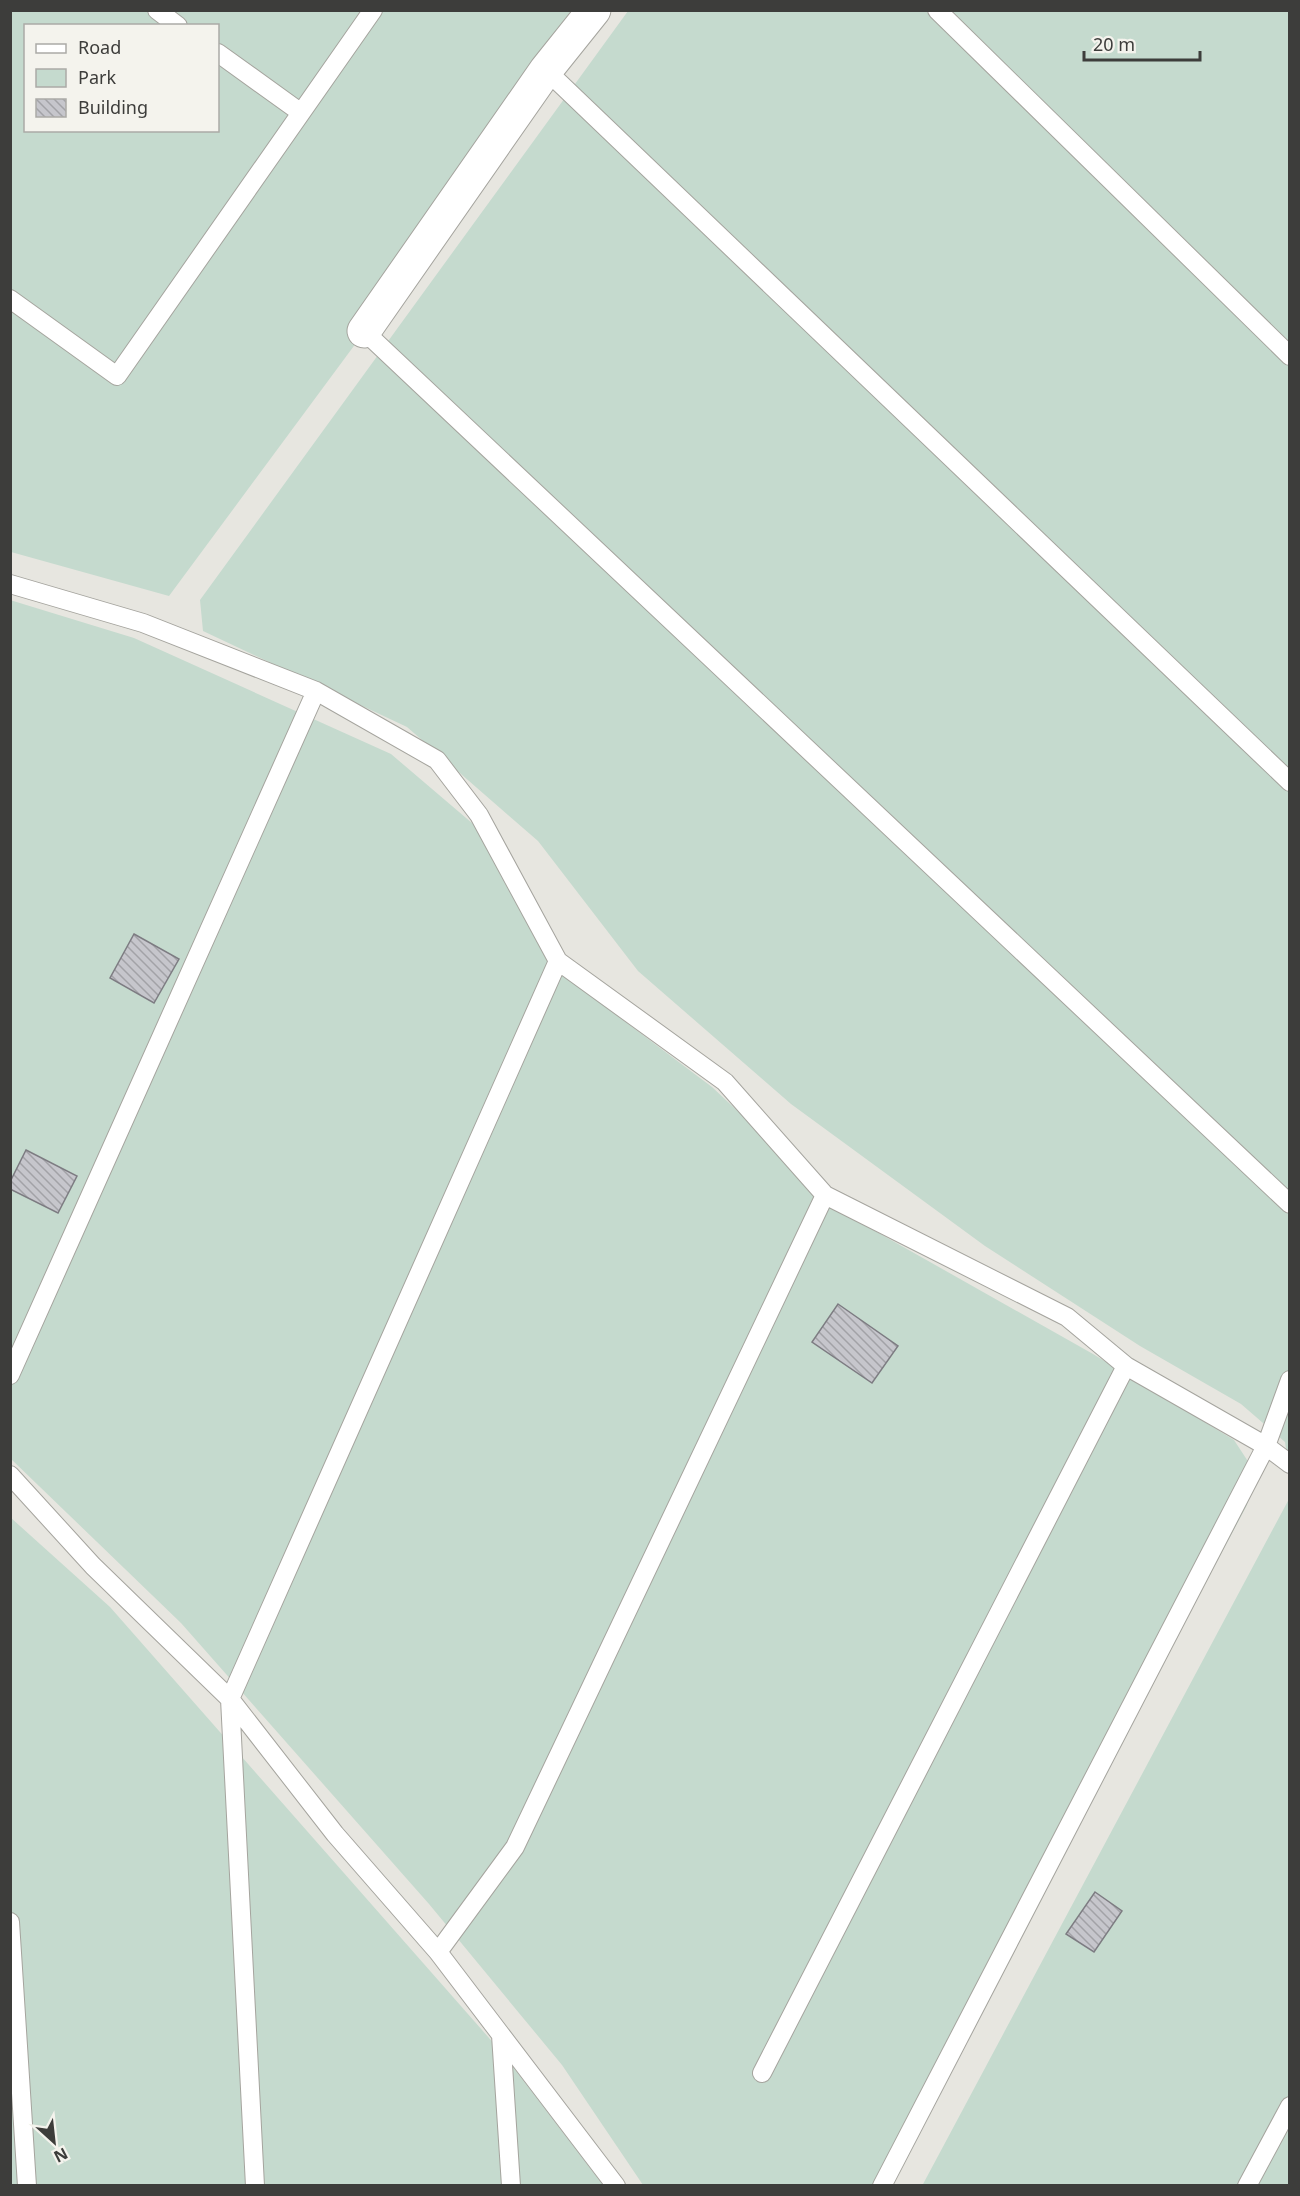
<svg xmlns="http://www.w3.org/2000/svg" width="1300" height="2196" viewBox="0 0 1300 2196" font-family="'Noto Sans',sans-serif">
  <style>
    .green { fill: #c5dace; fill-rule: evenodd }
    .building { fill: url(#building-back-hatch); stroke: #7d7c82; stroke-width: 1.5 }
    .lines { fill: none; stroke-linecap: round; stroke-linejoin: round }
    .lane-casing { stroke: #a5a49e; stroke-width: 20 }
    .street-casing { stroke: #a5a49e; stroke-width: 35 }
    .lane { stroke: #fff; stroke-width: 18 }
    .street { stroke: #fff; stroke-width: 33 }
  </style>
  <defs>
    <pattern id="building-back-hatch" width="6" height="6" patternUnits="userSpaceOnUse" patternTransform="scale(1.5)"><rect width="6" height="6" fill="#c6c6cc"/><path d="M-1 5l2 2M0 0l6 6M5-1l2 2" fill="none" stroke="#a2a2a7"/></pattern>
  </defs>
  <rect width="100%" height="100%" fill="#e7e6e0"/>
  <path class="green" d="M10,11H590L433,239L169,596L11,552ZM26,26H218V130H26Z
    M628,11H1289V1470L1285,1442L1241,1404L1140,1346L985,1246L791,1104L638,971L538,841L407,727L203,631L200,600Z
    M10,600L134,638L391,754L479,829L563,975L712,1087L852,1218L1093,1354L1234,1440L1253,1469L1247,1505L886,2185H643L562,2065L429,1904L181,1623L11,1459Z
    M1289,1499V2185L922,2186Z
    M10,1517L110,1607L504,2055L603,2185H11Z"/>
  <path class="building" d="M134,934L179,959L154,1003L110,978Z
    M26,1150L77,1176L58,1213L10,1189V1182Z
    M838,1304L898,1346L872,1383L812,1342Z
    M1095,1892L1122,1911L1094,1952L1066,1934Z"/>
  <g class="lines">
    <defs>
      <path id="lane" d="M157,10L178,26
        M937,10L1290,356
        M218,53L300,112
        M546,70L1290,782
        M10,299L117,376L373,10
        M364,331L1290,1204
        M10,584L143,623L316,691L437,760L479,815L558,961L725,1082L825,1195L1067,1317L1126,1366L1266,1446L1290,1464
        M10,1375L316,691
        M10,1475L93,1566L230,1699L335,1834L438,1952L616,2186
        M10,1922L27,2186
        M438,1952L515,1847L825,1195
        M501,2035L511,2186
        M762,2073L1126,1366
        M255,2186L230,1699L558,961
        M882,2186L1266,1446L1290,1380
        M1247,2186L1290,2106"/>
      <path id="street" d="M364,331L546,70L594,10"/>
    </defs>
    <use href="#lane" class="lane-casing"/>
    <use href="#street" class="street-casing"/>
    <use href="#lane" class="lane"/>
    <use href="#street" class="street"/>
  </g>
  <rect width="1300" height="2196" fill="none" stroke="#3d3d3b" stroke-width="24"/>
  <rect x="24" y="24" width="195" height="108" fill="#f4f3ed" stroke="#abaaa6" stroke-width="1.5"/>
  <rect x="36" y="44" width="30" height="9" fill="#ffffff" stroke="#abaaa6" stroke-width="1.5"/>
  <text x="78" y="54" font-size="18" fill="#3d3d3b">Road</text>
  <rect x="36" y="69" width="30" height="18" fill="#c5dace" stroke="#abaaa6" stroke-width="1.5"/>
  <text x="78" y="84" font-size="18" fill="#3d3d3b">Park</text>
  <rect x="36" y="99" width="30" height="18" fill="url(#building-back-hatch)" stroke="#abaaa6" stroke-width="1.5"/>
  <text x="78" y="114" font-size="18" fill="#3d3d3b">Building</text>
  <g transform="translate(54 2142) rotate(153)" stroke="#f4f3ed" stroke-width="4.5" paint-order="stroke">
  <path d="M0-4.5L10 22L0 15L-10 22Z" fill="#3d3d3b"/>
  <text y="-9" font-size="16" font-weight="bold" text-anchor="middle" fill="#3d3d3b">N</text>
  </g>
  <path d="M1084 51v9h116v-9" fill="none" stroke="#3d3d3b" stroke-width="3"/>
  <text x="1093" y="51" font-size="18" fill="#3d3d3b" stroke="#f4f3ed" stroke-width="4.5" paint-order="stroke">20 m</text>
</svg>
